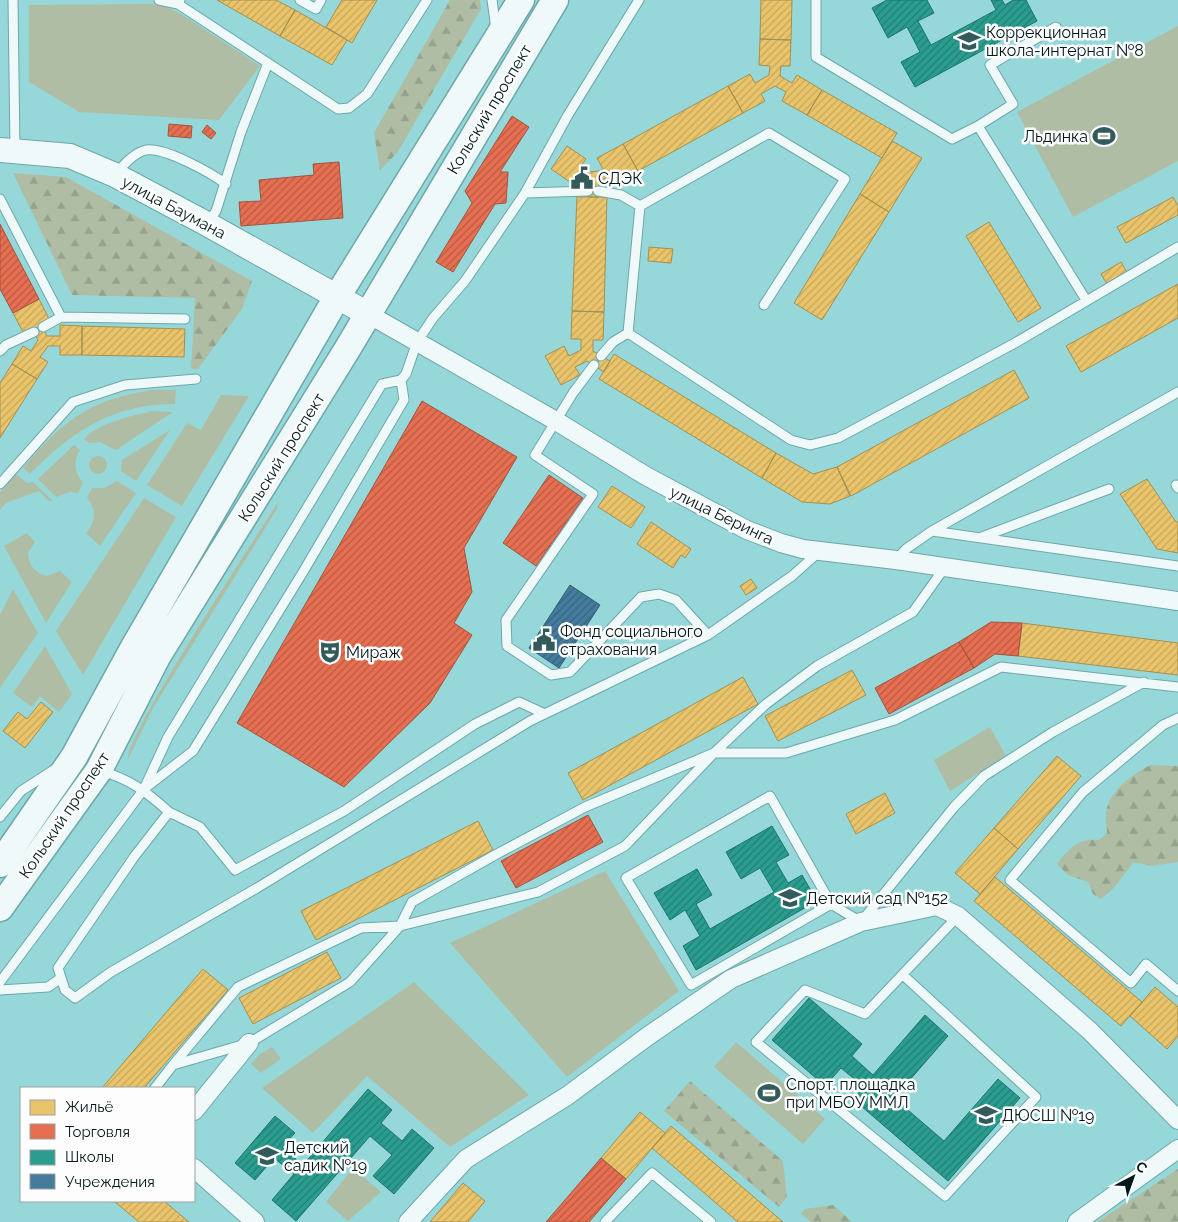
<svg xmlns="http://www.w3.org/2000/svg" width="1178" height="1222" viewBox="0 0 1178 1222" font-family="Raleway,sans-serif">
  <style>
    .green { fill: #afbda4 }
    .forest { fill: url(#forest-firs) }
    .homes { fill: url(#homes-hatch); stroke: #a39052 }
    .shops { fill: url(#shops-hatch); stroke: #a25540 }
    .schools { fill: url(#schools-hatch); stroke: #1d756c }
    .public { fill: url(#public-hatch); stroke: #305d75 }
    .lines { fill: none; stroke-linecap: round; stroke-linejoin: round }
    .lane-casing { stroke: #6ea7a9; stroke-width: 11 }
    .street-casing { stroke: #6ea7a9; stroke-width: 20 }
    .secondary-casing { stroke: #6ea7a9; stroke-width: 26 }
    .primary-casing { stroke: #6ea7a9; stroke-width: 29 }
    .lane { stroke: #eff9f9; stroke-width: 9 }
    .street { stroke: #eff9f9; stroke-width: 18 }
    .secondary { stroke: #eff9f9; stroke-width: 24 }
    .primary { stroke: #eff9f9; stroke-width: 26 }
    .labels { text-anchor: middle; stroke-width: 5; stroke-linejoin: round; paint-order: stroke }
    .poi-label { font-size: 16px; fill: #001819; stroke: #fdfdfd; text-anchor: start }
    .street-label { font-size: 16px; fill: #001819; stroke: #fdfdfd }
  </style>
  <defs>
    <pattern id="forest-firs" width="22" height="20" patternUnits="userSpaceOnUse" patternTransform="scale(1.25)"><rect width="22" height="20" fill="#afbda4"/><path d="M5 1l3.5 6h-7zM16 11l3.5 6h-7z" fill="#95a28d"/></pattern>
    <pattern id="homes-hatch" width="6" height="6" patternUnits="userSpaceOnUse" patternTransform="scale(1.25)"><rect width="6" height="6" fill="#e9c46a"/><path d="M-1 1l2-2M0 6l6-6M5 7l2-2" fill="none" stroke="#c6a85b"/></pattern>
    <pattern id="shops-hatch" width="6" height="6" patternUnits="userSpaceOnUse" patternTransform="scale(1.25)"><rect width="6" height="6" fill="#e76f51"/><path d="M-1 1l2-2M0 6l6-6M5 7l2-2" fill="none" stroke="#b95a42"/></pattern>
    <pattern id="schools-hatch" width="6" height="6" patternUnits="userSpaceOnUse" patternTransform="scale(1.25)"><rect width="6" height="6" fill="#2a9d8f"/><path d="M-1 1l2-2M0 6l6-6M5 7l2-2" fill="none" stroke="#227f74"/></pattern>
    <pattern id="public-hatch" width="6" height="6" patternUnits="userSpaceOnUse" patternTransform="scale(1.25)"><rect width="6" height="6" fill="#457b9d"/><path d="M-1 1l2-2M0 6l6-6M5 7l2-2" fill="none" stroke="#37647f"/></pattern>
  </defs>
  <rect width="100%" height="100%" fill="#96d8d9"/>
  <path class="green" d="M161,4L181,14L260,66L219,120L79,112L29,82V5Z
    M1178,26V161L1073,217L1017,112Z
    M152,390H176L175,404C113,404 72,431 30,474L23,468C63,421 88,400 152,390Z
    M221,395L249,396L182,506L147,485L187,423L201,430Z
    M153,411L173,412L116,450L100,442L89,443L84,439C99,422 132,416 153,411Z
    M170,430L136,481L121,471L122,460Z
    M74,445L80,450C73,462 74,472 83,483L78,493L70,492L56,497L38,479Z
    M89 465a9 9 0 1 1 18 0a9 9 0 1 1-18 0Z
    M16,474L27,483L33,482L53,501H49L39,491L6,503L0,510V493Z
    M117,481L136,493L100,546L86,533C96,522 97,509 87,498L92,488H104Z
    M144,498L176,517L83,675L56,631Z
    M278,502L277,509L153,708L128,759C125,736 257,536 278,502Z
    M27,533L35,542L28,553C29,566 35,573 47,576L60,571L72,582L46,623L4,546Z
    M13,589L38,633L0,688V615Z
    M45,646L72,694L59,712L40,696L32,707L13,693Z
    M990,727L1006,756L950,791L934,760Z
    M605,871L679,991L567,1077L450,943Z
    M414,982L529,1095L450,1147L367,1076L313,1133L262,1088Z
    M736,1042L825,1119L803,1144L714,1067Z
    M272,1047L281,1059L261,1073L251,1064L260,1054Z
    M353,1168L381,1192L348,1221L326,1202Z"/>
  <path class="forest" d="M450,0H480L481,9L397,153L380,170L374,133Z
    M13,173L66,177L252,281L242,309L198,369H191L195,298L72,295Z
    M1150,765L1178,766V862L1151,866L1134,862L1113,889L1101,899L1093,894L1088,882L1068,875L1057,864C1070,848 1077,838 1099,840L1107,833C1107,827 1105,819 1106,813C1109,790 1132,775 1150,765Z
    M690,1081L783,1161L787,1197L779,1207L664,1111Z
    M1178,1169V1222H1097Z
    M833,1205L852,1222H811L801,1214L805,1209Z"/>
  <path class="homes" d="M217,0H276L295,10L280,36Z
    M342,0H377L352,43L326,27Z
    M761,0H792L791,40L760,39Z
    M295,10L347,40L332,65L280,36Z
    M760,39L791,40L790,66H781L780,76L792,83L797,75L822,90L807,115L782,101L786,92L775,86L761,94L765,101L743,113L728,86L750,74L755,83L769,75L770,66L759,65Z
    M728,86L743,113L638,171L623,144Z
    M822,90L897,133L882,158L807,115Z
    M892,141L922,158L889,212L860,194Z
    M623,144L638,171L612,186L607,177L599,182L598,197H588V183L574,176L570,182L551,169L567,146L586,159L580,167L588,172L599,171L603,169L597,158Z
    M860,194L889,212L822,320L794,303Z
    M577,197H607L604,312L572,311Z
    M1173,197L1178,206V215L1126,243L1117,227Z
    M989,222L1041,308L1018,322L966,236Z
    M649,247L673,249L671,263L648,261Z
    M1121,262L1127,272L1107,284L1101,274Z
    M1178,284V318L1081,372L1066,346Z
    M39,299L49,319L40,323L47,336H60V325L82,326V355H60V346H48L40,357L48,362L37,379L12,364L23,346L31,351L38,340L32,328L23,332L13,313Z
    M572,311L604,312L603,340H593V351L610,361L604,372L587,361L575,367L580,375L561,385L545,356L564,346L569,356L581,350V339H571Z
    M82,326L185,329L184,357L82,355Z
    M614,354L776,453L762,478L599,379Z
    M12,364L37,379L0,438V383Z
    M1014,370L1029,398L851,496L837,467Z
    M776,453L813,474L837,467L850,496L830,504L802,502L762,478Z
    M1147,479L1176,522H1178V553L1157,549L1120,494Z
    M612,486L645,507L631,528L598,507Z
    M651,522L691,549L685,558L681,555L673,568L637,544Z
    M751,579L757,588L746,595L740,586Z
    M1022,623L1178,643V675L1018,656Z
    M852,670L866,695L778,741L765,716Z
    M743,677L758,704L583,800L568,773Z
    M41,702L53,712L25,748L3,731L18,712L27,719Z
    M1057,756L1081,776L1018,849L994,828Z
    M885,793L895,813L856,834L846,814Z
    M478,821L493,850L316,940L301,911Z
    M994,828L1018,849L980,894L955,873Z
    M995,877L1142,1002L1121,1026L974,901Z
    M327,952L341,978L253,1024L239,998Z
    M203,969L228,990L144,1088H102Z
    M1155,987L1178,1007V1036L1167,1049L1130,1016Z
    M640,1112L665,1133L626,1179L601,1158Z
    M671,1126L783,1222H738L652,1148Z
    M463,1183L485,1201L468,1222H430Z
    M114,1201H164L189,1222H139Z"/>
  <path class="shops" d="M512,116L529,127L500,172H508L506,203L495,204L453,272L436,262L472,203L465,191Z
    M169,124L192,126L191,138L168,136Z
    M207,125L216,133L211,139L202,132Z
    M339,162L343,218L241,226L239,202L261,201L259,180L314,175L313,164Z
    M0,224L39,299L13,313L0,289Z
    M422,401L517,457L464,548L472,592L454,623L472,635L430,703L344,787L237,723Z
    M549,475L583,498L536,566L503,543Z
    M991,622L1022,623L1018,656L995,654L974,668L959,642Z
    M959,642L974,668L889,714L875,688Z
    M588,815L603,842L516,888L501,861Z
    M601,1158L626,1179L589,1222H546Z"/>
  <path class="schools" d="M887,0H927L934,13L918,21L931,45L996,10L991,0H1002L1005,5L1013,0H1026L1037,21L915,87L901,62L920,52L907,27L888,38L872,8Z
    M772,826L789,855L776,862L788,883L802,875L817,901L696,970L683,946L700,936L685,910L670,920L654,893L697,869L712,895L696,904L710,929L774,892L760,868L741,879L726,852Z
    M809,998L862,1044L852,1056L873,1075L925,1015L948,1036L894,1098L944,1141L998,1079L1020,1098L948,1181L853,1099L864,1087L841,1068L825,1086L772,1040Z
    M368,1089L392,1110L381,1123L402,1141L412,1129L434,1148L394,1194L373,1176L392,1155L370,1136L296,1221L272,1200L294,1174L274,1158L255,1180L235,1163L275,1116L295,1133L282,1147L303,1165Z"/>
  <path class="public" d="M570,585L600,605L559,668L529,648Z"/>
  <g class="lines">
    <defs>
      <path id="lane" d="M13,0L15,150
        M159,0L178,4L180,0
        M300,0L316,9L321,0
        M492,0L496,29
        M816,0V57L952,139L978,126L1086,300
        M178,4L338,109L349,108L367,94L427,0
        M978,126L1013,104L990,65L1056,27
        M116,174C123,165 134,153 146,150C165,147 211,173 226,184
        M598,191L621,195L640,206L769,133L845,179L764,305
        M525,193L588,191
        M0,199L61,317L43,327
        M640,206L628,333L791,440L810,445L838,438L1015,343L1178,247
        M207,224L216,211L241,132L268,63
        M61,317L185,319
        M0,351L6,345L34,332
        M601,356L613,342L628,333
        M594,365L573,393L535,455L593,494L506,620L507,646L551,675L570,672L641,597L659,594L676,600L708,635
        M0,484L73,402L125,385L196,379
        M1176,485L1178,488
        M932,531L1178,392
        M982,537L1109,489
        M896,560L906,549L932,531L1178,566
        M1178,718L1163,725L1083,792L1010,880L1131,983L1146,964L1178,991
        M100,771C129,778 148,793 169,812L134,857L58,968L65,990L75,998L111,972L257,888L530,721L708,635L792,576L819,552
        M144,789L168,737L382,384L401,380L406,374L417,342L433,318L465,281L525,193L568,115L639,0
        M169,812L200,827L235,870L344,811L475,724L519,702L543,713
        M0,817L21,791L55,769
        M831,904L691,985L626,878L770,796L831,904L861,922L954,807L984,776L1053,732L1144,682
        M903,975L1036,1097L945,1196L756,1042L805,990L865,1014L958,916
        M0,982L144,789L193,751L303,572L404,400L401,380
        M0,990L48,987L61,978
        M173,1065L238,987L361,928L400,926L412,902L495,855L585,807L714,753L766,704L817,666L913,612L945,567
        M155,1088L173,1065L249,1043L350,982L400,926L538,892L625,846L714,753H786L895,720L1001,667L1178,687
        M605,1222L652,1173L711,1222"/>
      <path id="street" d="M368,314L556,421L646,476L747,530L781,543L803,549L896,560L1178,601
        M194,1111L249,1043
        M194,1168L255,1222
        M408,1222L466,1159L567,1096L648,1036L731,979L861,922L937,906L958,916L1090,1031L1178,1120
        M1077,1222L1178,1149"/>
      <path id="secondary" d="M0,150L70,156L115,175L207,224L368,314"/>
      <path id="primary" d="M0,864L74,757L134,647L337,297L521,0
        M0,908L99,770L157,657L348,348L555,0"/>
    </defs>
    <use href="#lane" class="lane-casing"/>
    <use href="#street" class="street-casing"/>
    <use href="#secondary" class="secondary-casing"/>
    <use href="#primary" class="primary-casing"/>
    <use href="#lane" class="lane"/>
    <use href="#street" class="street"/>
    <use href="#secondary" class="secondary"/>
    <use href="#primary" class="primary"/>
  </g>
  <defs>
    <symbol id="school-bare" viewBox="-9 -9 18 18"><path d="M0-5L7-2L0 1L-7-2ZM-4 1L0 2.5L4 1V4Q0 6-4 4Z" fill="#345b5c" stroke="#fdfdfd" stroke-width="2.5" paint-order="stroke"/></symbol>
    <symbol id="stadium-bare" viewBox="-9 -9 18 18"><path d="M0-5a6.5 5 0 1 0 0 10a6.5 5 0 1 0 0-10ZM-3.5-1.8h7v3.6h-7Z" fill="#345b5c" stroke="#fdfdfd" stroke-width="2.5" paint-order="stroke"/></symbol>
    <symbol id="civic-bare" viewBox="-9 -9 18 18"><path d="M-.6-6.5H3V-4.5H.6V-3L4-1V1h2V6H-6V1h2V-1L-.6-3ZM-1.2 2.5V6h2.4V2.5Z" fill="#345b5c" stroke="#fdfdfd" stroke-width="2.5" paint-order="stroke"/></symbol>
    <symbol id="theatre-bare" viewBox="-9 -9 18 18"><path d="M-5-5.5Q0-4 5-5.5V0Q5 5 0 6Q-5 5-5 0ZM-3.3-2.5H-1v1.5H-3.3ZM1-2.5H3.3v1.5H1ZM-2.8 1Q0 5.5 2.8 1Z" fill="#345b5c" stroke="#fdfdfd" stroke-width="2.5" paint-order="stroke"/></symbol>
  </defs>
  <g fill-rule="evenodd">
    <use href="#school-bare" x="953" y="25" width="32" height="32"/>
    <use href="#stadium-bare" x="1088" y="120" width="32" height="32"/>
    <use href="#civic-bare" x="566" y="162" width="32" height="32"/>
    <use href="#civic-bare" x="528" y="624" width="32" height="32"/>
    <use href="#theatre-bare" x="314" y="636" width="32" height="32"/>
    <use href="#school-bare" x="774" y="882" width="32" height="32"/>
    <use href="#stadium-bare" x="753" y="1077" width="32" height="32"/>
    <use href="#school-bare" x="970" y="1099" width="32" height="32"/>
    <use href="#school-bare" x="251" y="1140" width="32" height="32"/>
  </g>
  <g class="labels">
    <g class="poi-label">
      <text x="986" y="38">Коррекционная<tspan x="986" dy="18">школа-интернат №8</tspan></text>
      <text x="1088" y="142" text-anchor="end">Льдинка</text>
      <text x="598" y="184">СДЭК</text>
      <text x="560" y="637">Фонд социального<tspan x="560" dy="18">страхования</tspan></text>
      <text x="346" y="658">Мираж</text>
      <text x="806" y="904">Детский сад №152</text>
      <text x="786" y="1090">Спорт. площадка<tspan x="786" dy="18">при МБОУ ММЛ</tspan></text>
      <text x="1002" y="1121">ДЮСШ №19</text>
      <text x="284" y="1153">Детский<tspan x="284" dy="18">садик №19</tspan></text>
    </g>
    <g class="street-label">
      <text transform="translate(489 109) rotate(-59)" y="6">Кольский проспект</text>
      <text transform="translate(174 207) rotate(28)" y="6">улица Баумана</text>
      <text transform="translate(281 457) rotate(-58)" y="6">Кольский проспект</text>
      <text transform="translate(722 515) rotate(26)" y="6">улица Беринга</text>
      <text transform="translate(64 815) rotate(-56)" y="6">Кольский проспект</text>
    </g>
  </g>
  <rect x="20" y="1087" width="175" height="115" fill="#fdfdfd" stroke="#98a1a2"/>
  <rect x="30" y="1100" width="25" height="15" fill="#e9c46a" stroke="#98a1a2"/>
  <text x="65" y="1112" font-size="15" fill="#001819">Жильё</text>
  <rect x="30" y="1124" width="25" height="15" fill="#e76f51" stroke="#98a1a2"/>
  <text x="65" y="1137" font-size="15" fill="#001819">Торговля</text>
  <rect x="30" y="1150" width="25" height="15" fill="#2a9d8f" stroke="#98a1a2"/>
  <text x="65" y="1162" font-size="15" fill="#001819">Школы</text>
  <rect x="30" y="1174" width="25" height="15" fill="#457b9d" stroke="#98a1a2"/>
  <text x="65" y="1187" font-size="15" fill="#001819">Учреждения</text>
  <g transform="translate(1133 1177) rotate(41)" stroke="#fdfdfd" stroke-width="4" paint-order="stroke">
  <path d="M0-4L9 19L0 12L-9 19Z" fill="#001819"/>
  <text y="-8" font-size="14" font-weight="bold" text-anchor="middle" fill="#001819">С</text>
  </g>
</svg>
